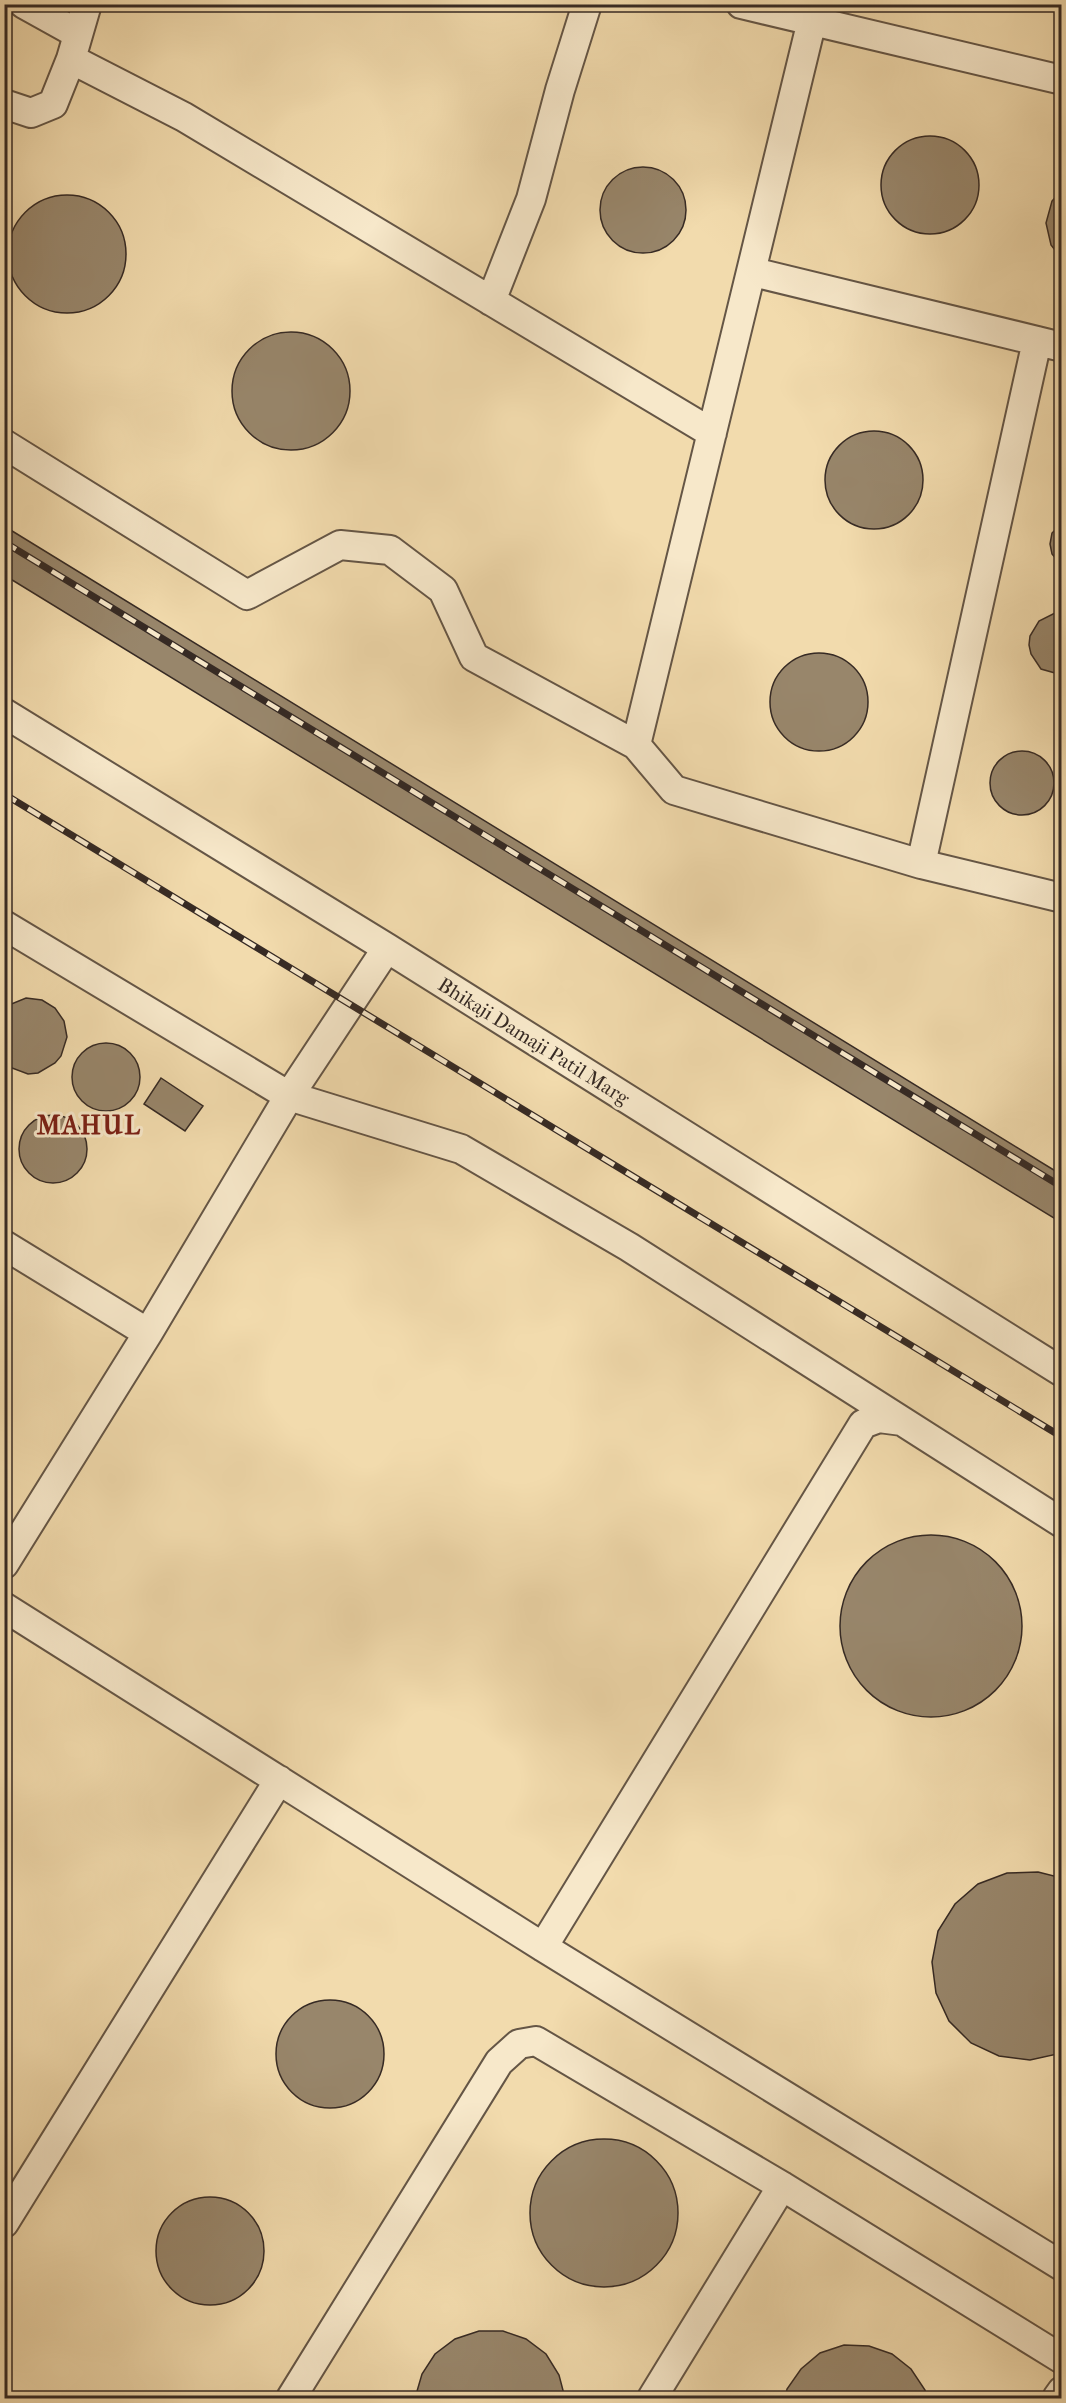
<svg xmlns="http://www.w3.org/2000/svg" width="1066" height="2403" viewBox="0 0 1066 2403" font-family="'IM FELL French Canon',serif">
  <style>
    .building { fill: #98866b; stroke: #362a24; stroke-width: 1.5 }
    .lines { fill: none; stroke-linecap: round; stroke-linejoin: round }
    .minor-casing { stroke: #655646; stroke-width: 32 }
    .minor { stroke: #f7e8ca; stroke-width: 28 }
    .rail-casing { stroke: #362a24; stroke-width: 7 }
    .rail { stroke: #f7e8ca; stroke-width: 4.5; stroke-dasharray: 14; stroke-linecap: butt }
    .labels { text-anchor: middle; stroke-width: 6; stroke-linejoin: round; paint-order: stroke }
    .street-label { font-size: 20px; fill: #362a24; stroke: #f7e8ca }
    .district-label { font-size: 26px; font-weight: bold; letter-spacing: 1.5px; fill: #7a1f14; stroke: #f7e8ca }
  </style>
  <rect width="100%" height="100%" fill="#f2dbad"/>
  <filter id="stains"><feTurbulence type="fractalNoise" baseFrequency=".00333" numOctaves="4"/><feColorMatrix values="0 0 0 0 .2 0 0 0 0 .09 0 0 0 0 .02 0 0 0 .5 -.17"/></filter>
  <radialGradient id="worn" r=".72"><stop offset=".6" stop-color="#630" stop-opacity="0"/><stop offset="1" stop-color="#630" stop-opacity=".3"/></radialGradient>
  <path class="building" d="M881 185a49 49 0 1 1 98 0a49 49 0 1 1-98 0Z
    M600 210a43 43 0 1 1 86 0a43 43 0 1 1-86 0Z
    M1062,190V259L1051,245L1046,223L1052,201Z
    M8 254a59 59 0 1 1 118 0a59 59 0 1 1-118 0Z
    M232 391a59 59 0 1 1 118 0a59 59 0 1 1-118 0Z
    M825 480a49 49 0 1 1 98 0a49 49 0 1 1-98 0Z
    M1062,523V566L1052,554L1050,544L1052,533Z
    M4,526L1062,1175V1223L4,575Z
    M1055,613H1062V675L1041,669L1031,654L1029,645L1030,636L1039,621Z
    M770 702a49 49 0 1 1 98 0a49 49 0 1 1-98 0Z
    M990 783a32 32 0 1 1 64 0a32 32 0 1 1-64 0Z
    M4,950L9,961L4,979Z
    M26,998L42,1000L55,1008L64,1021L67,1037L61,1056L55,1063L38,1073L28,1074L4,1065V1007Z
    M72 1077a34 34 0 1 1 68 0a34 34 0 1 1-68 0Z
    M161,1078L203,1106L185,1131L144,1104Z
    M19 1149a34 34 0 1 1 68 0a34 34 0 1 1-68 0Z
    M840 1626a91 91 0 1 1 182 0a91 91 0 1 1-182 0Z
    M1038,1872L1062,1878V2053L1030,2060L999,2056L971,2043L949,2021L936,1993L932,1962L938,1931L955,1904L978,1884L1007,1873Z
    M276 2054a54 54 0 1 1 108 0a54 54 0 1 1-108 0Z
    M530 2213a74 74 0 1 1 148 0a74 74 0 1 1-148 0Z
    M156 2251a54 54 0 1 1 108 0a54 54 0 1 1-108 0Z
    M479,2331H503L526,2339L546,2354L559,2375L565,2398H415L422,2374L435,2354L455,2339Z
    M844,2345L869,2346L892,2354L911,2369L925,2390L927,2398H785L787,2389L801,2369L820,2353Z"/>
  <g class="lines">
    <defs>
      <path id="minor" d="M24,4L78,34
        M741,4L1062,80
        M71,59L184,117L712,433
        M4,104L31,113L53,104L71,59L87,4
        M753,272L1062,347
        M491,301L531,199L560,90L587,4
        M4,444L247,595L340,545L390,550L443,590L474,657L636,745L674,790L921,864L1062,898
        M4,713L387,948L1062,1372
        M636,745L816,4
        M921,864L1037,341
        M4,925L289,1096L461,1149L629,1247L902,1421
        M4,1245L148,1333L4,1564
        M148,1333L289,1096L387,948
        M4,1607L543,1947L1062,2266
        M543,1947L863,1424L879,1418L902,1421L1062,1523
        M4,2223L279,1780
        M291,2398L499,2062L519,2044L536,2041L782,2186L1062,2359
        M652,2398L782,2186
        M1057,2398L1062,2391"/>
    </defs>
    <use href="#minor" class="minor-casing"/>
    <use href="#minor" class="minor"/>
    <defs>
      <path id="rail" d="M4,542L1062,1187
        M4,794L1062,1437"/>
    </defs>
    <use href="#rail" class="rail-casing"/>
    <use href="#rail" class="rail"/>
  </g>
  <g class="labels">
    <g class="street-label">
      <text transform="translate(534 1041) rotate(32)" y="7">Bhikaji Damaji Patil Marg</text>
    </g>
    <g class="district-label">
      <text x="89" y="1134">MAHUL</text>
    </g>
  </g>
  <rect width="1066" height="2403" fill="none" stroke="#f2dbad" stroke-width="24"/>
  <rect x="6" y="6" width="1054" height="2391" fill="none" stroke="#362a24" stroke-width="3"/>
  <rect x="12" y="12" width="1042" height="2379" fill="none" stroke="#362a24" stroke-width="1.5"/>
  <rect width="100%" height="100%" filter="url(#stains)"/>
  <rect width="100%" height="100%" fill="url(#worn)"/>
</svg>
